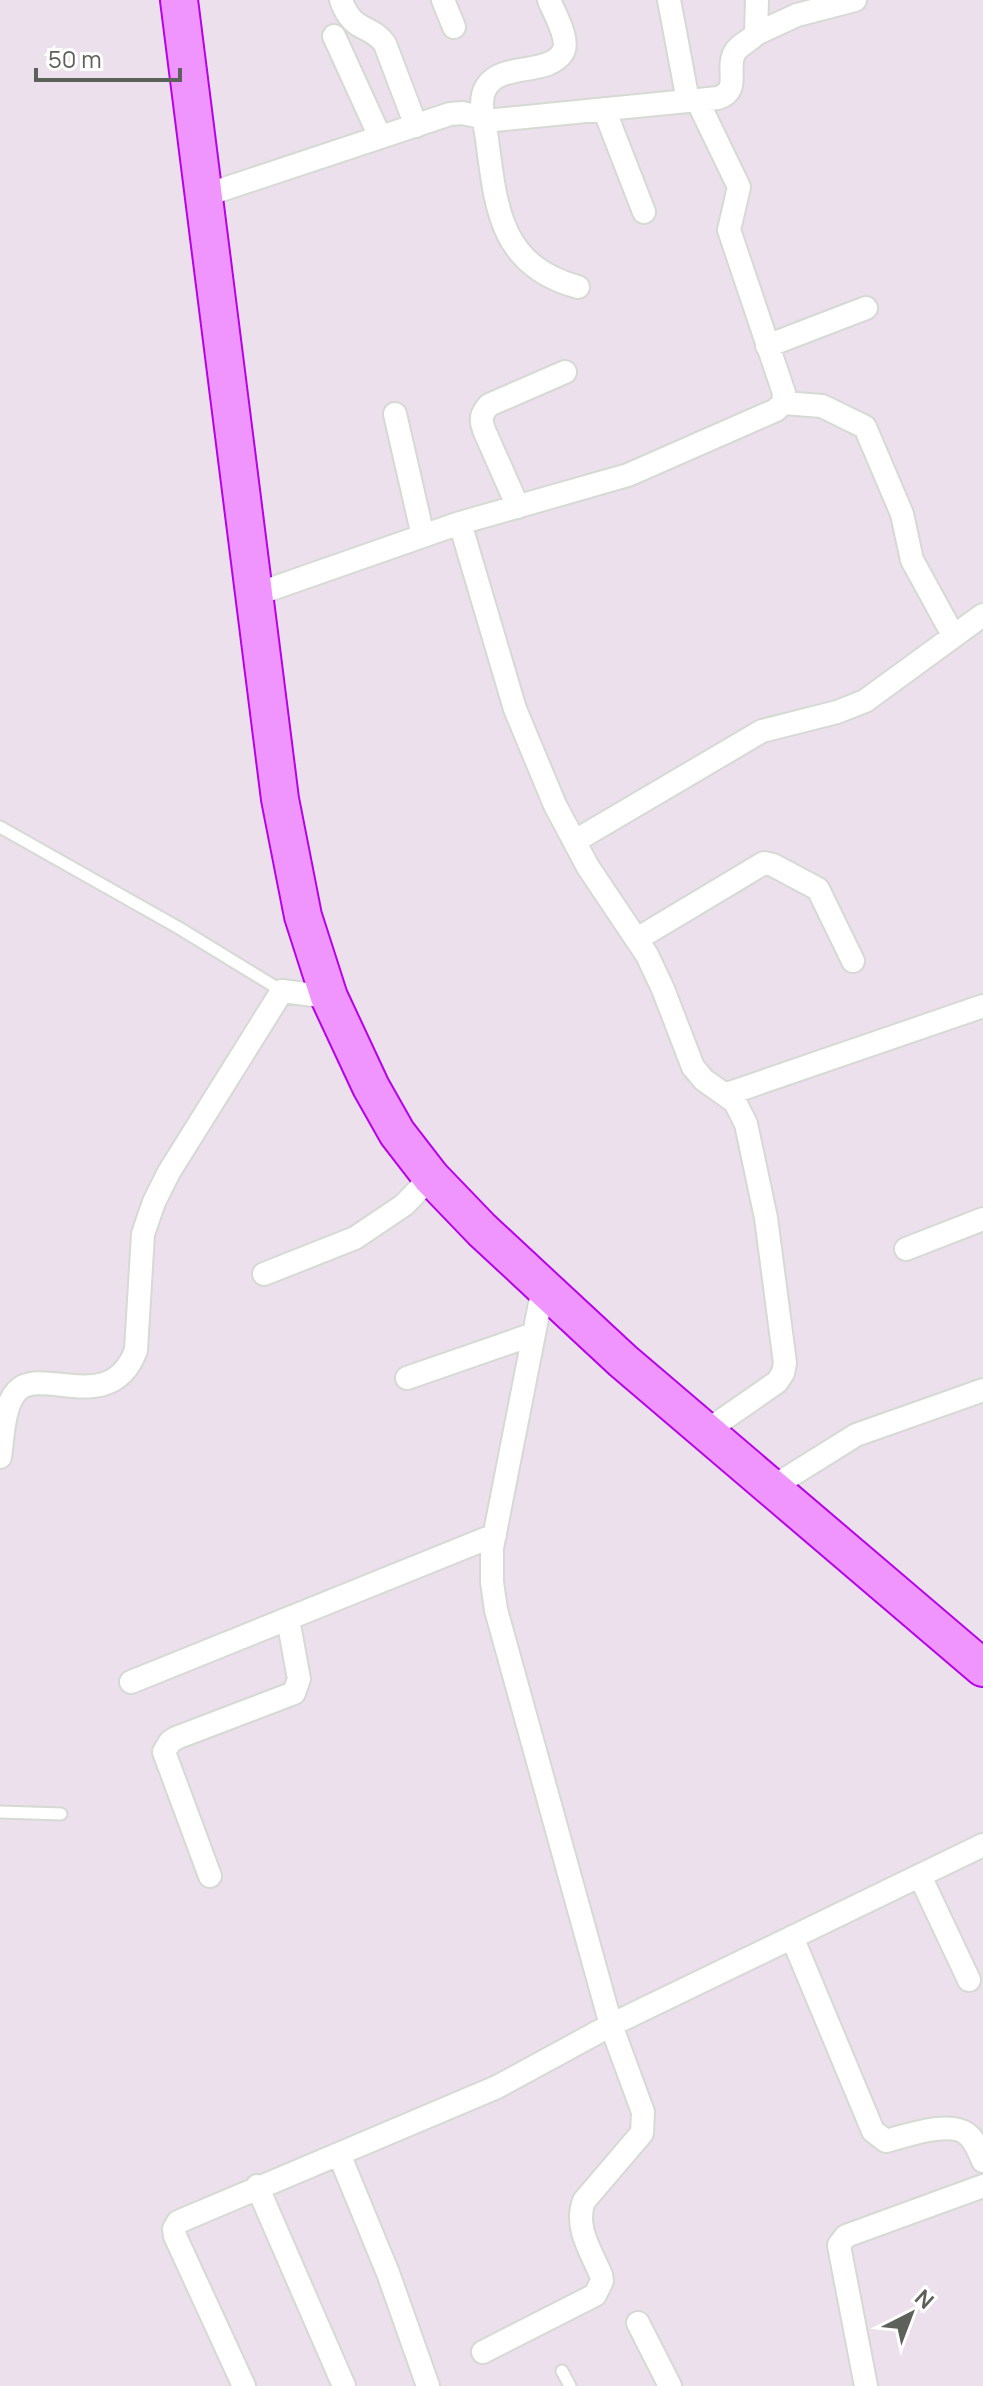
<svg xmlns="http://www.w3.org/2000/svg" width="983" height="2386" viewBox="0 0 983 2386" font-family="Manrope,sans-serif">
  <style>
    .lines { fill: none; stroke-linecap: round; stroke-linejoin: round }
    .service-casing { stroke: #d5dad3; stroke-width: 15 }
    .minor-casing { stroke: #d5dad3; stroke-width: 26 }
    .trunk-casing { stroke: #b701eb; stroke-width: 40 }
    .service { stroke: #fff; stroke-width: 11 }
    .minor { stroke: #fff; stroke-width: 22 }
    .trunk { stroke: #f095fe; stroke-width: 36 }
  </style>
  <rect width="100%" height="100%" fill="#ebe0ec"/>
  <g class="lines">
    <defs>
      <path id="service" d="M0,827L179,928L282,991
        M0,1812L61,1814
        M562,2371L570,2386"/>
      <path id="minor" d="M341,0C353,34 370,23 385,44L416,126
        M443,0L454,27
        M549,0C554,13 570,39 563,52C549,76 503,62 487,86C477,100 485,123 487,139C496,208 500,266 578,287
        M669,0L688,101
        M756,34L797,15L855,0
        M334,36L380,137
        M604,109L644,212
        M203,196L450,114L462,113L495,120L718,98C742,90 725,69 735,52C740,44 750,41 756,34L757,0
        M767,346L866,308
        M783,403L822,406L865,427L902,514L912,560L953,635
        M395,414L423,536
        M518,507L484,430C480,419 481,414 489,405L565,372
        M460,523L515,709L555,805L588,867L647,955L663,989L693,1067L704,1080L735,1102L746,1124L766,1218L785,1363L783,1373L777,1382L705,1432
        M254,595L460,523L628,475L776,410L783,403L784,393L729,230L739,187L697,100
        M575,841L762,731L837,712L865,701L983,615
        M637,939L764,863L773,865L818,889L853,961
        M727,1094L983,1006
        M906,1249L983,1219
        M264,1274L355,1238L404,1205L431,1177
        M407,1378L534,1334
        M0,1457C3,1438 3,1406 17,1391C42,1365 111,1418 136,1350L143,1234L154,1202L169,1172L282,991L329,997
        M771,1488L856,1435L983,1390
        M131,1682L495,1535
        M210,1876L164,1752L170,1742L176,1738L294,1693L299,1679L288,1619
        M920,1876L969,1980
        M792,1937L873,2131L886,2141C906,2136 949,2120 967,2134C975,2140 979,2152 983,2161
        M339,2154L388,2273L428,2386
        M257,2186L344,2386
        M638,2323L670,2386
        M483,2352L595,2295L602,2281L601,2275C591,2251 574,2227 584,2201L642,2133L643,2112L611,2025L496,1610L492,1582V1548L543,1288
        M244,2386L175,2236L174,2229L178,2222L497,2087L611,2025L983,1845
        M866,2386L840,2251L839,2245L846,2236L983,2186"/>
      <path id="trunk" d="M179,0L280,799L303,916L329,997L371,1087L397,1133L431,1177L482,1230L623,1361L983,1668"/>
    </defs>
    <use href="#service" class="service-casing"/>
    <use href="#minor" class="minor-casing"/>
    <use href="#trunk" class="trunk-casing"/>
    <use href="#service" class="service"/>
    <use href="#minor" class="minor"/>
    <use href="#trunk" class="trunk"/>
  </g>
  <g transform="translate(911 2314) rotate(42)" stroke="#ffffff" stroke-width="6" paint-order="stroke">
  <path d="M0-6L14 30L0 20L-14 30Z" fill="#5c6159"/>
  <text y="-12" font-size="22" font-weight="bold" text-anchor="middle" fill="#5c6159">N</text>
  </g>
  <path d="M36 68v12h144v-12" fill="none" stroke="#5c6159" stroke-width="4"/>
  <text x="48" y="68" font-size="24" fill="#5c6159" stroke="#ffffff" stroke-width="6" paint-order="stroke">50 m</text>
</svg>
